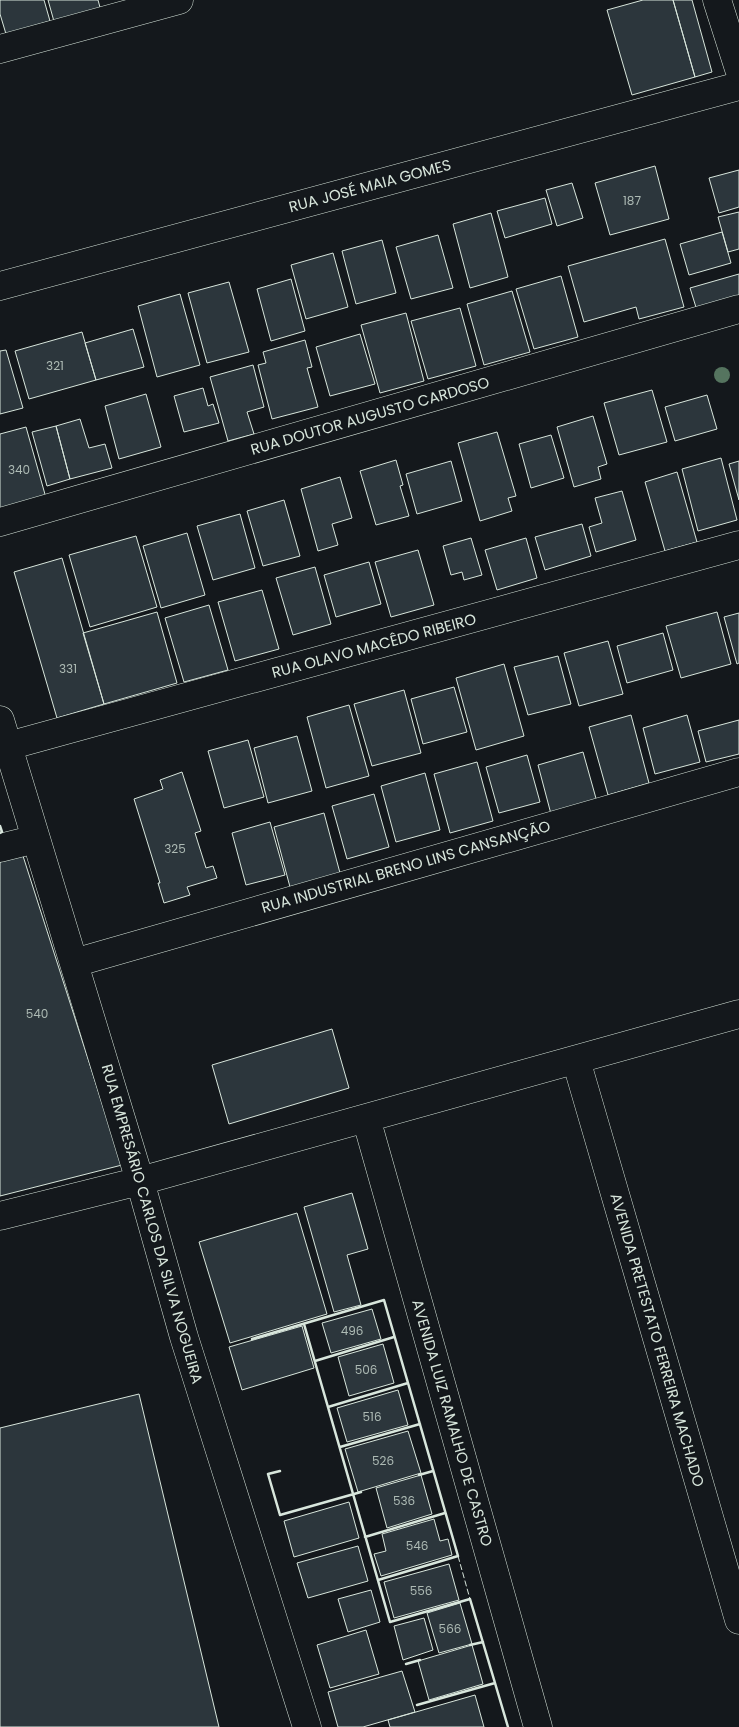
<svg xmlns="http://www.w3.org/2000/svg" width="739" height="1727" viewBox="0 0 739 1727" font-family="Poppins,sans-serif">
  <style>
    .building { fill: #2c363c; stroke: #d8e6dc }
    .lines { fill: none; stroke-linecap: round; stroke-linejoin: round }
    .minor-casing { stroke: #d8e6dc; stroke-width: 29 }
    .major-casing { stroke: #d8e6dc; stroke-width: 29 }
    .minor { stroke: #14181c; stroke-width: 28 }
    .major { stroke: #14181c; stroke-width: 28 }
    .fence { stroke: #d8e6dc; stroke-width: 1; stroke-dasharray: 6 2.5; stroke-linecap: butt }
    .wall { stroke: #d8e6dc; stroke-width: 2.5 }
    .tree { fill: #55745f }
    .labels { text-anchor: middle; stroke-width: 4; stroke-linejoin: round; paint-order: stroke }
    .number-label { font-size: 12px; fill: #adbab4 }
    .street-label { font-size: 15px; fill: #d8e6dc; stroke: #14181c }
  </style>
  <rect width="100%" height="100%" fill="#14181c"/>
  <path class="building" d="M0,0H44L50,21L6,34L0,14Z
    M48,0H98L101,11L55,25Z
    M643,0H673L695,77L632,95L607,10Z
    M673,0H692L712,72L695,77Z
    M655,166L669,219L610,235L595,183Z
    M739,170V207L719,213L709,178Z
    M572,183L583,218L557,226L546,190Z
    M545,198L552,224L505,238L497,211Z
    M739,212V249L728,252L718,217Z
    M491,213L508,277L470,288L453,224Z
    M722,232L731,263L689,275L680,244Z
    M438,235L453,288L411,299L396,247Z
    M665,239L684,307L639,319L636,307L584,322L568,266Z
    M382,240L396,293L356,304L342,251Z
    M333,253L348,307L306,319L291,265Z
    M739,274V306L699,317L690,288Z
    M561,276L578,337L534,349L516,289Z
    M291,279L305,331L271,341L257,289Z
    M229,282L249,352L207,363L188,293Z
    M512,291L530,352L484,365L467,304Z
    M180,294L200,365L157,377L138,306Z
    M460,308L476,366L428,379L411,321Z
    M406,313L424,381L380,393L361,325Z
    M133,329L144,367L96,380L85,343Z
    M82,332L96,380L29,399L15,351Z
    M360,334L375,384L330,396L316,347Z
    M305,340L312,367L307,368L318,407L272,419L258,365L266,363L263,352Z
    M6,350L23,408L0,414V351Z
    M253,365L264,407L247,412L254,434L228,441L210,377Z
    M203,388L208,406L213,404L219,423L184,432L174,396Z
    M652,390L667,442L619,455L604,403Z
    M146,394L161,447L119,459L105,406Z
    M707,395L717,429L675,441L665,407Z
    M593,416L607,464L598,467L601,479L574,487L557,427Z
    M80,419L89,448L105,444L112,468L70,479L56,426Z
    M56,426L70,479L47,486L32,432Z
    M26,427L48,505L0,519V434Z
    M497,432L516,496L508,498L512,511L480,521L458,443Z
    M551,435L564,478L531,488L519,444Z
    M721,458L737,520L698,531L682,469Z
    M396,460L403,485L400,486L409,516L376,525L360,471Z
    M451,461L462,501L417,514L406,474Z
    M739,461V500L729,464Z
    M677,472L697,542L665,551L645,482Z
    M340,477L352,518L332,524L338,545L318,551L301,489Z
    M622,491L636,540L596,552L589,527L602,523L595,498Z
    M284,500L300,556L263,566L247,511Z
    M240,514L255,568L213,580L197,526Z
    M582,524L591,556L545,570L535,537Z
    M187,533L205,595L161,608L143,546Z
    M136,536L157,607L90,627L69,555Z
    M471,538L482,575L464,580L462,572L451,575L443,546Z
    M526,538L537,578L497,590L485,550Z
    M418,550L434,605L391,617L375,562Z
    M62,558L104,704L57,718L14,572Z
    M369,562L381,604L336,617L324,575Z
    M315,567L331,624L293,635L276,578Z
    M262,590L279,649L235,661L218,602Z
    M209,605L228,670L184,682L165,618Z
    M157,612L177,683L104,704L83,633Z
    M717,612L731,664L681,678L666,626Z
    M739,613V663L737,664L724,617Z
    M663,633L673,670L627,683L617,646Z
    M608,641L623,694L579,706L564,653Z
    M558,656L571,704L528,715L514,667Z
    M504,664L524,736L476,750L456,678Z
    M454,687L467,732L423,744L411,699Z
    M404,690L421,753L372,766L354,704Z
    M349,705L369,776L326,788L307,717Z
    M631,715L649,783L608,795L589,727Z
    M687,715L700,762L655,774L643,728Z
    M739,720V754L706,762L698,731Z
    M297,736L312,791L268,803L254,748Z
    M248,740L264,797L224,808L208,751Z
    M583,752L597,802L551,814L538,765Z
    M527,755L540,802L499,813L486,767Z
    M477,762L493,821L450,833L434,774Z
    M182,772L201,831L195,833L206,868L213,866L217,878L187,887L190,895L164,903L158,883H160L134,799L163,789L160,780Z
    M425,773L440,830L396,842L381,786Z
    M374,794L389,847L347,859L332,806Z
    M324,813L340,873L290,887L274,827Z
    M270,822L285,875L246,885L232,833Z
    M23,856L122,1165L0,1196V862Z
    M332,1029L349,1088L229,1124L212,1065Z
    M352,1193L368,1249L347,1255L361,1305L334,1312L304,1207Z
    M297,1213L327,1314L230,1343L199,1242Z
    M372,1309L381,1339L331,1353L322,1323Z
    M302,1326L314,1368L242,1390L229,1347Z
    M383,1344L394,1383L349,1396L338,1357Z
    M398,1390L408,1425L347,1442L337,1408Z
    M139,1394L219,1727H0V1428Z
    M408,1431L421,1473L358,1492L345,1449Z
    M421,1475L432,1514L387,1528L376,1488Z
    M349,1502L359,1538L294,1557L284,1521Z
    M434,1519L440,1541L448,1539L452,1555L381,1576L374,1554L386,1551L382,1534Z
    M358,1546L368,1581L308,1598L297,1563Z
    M449,1564L459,1600L394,1618L384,1582Z
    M371,1590L380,1622L348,1632L338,1599Z
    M460,1603L472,1644L439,1653L427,1613Z
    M424,1618L433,1650L403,1660L394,1626Z
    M366,1630L379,1674L330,1688L317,1645Z
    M472,1645L483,1684L429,1700L418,1661Z
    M402,1671L415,1712L363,1727H338L328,1692Z
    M475,1695L484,1727H390L388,1720Z"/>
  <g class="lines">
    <defs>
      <path id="minor" d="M0,49L179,0
        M0,286L739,86
        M0,522L739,309
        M0,720L140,1181L184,1337L307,1727
        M8,746L739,545
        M0,848L36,839
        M74,963L739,772
        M576,1060L739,1620
        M366,1118L538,1727
        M0,1216L140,1181L739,1014"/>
      <path id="major" d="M717,0L739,69"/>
    </defs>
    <use href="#minor" class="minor-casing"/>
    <use href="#major" class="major-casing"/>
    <use href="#minor" class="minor"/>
    <use href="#major" class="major"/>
    <path class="fence" d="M458,1556L470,1599"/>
    <path class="wall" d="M0,826L2,832L0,833
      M304,1324L390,1622L470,1599L495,1683
      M252,1339L384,1300L458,1556L378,1580
      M315,1361L394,1337
      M328,1407L408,1383
      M340,1447L420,1424
      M280,1471L268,1474L280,1515L361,1492
      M419,1475L433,1471
      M365,1537L445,1513
      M470,1645L483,1642
      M406,1664L420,1660
      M417,1705L495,1683L508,1727"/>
  </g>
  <circle class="tree" cx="722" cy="375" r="8"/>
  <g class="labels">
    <g class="number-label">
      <text x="632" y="205">187</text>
      <text x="55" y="370">321</text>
      <text x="19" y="474">340</text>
      <text x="68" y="673">331</text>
      <text x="175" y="853">325</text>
      <text x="37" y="1018">540</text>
      <text x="352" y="1335">496</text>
      <text x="366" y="1374">506</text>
      <text x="372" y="1421">516</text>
      <text x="383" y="1465">526</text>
      <text x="404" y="1505">536</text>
      <text x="417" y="1550">546</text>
      <text x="421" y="1595">556</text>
      <text x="450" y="1633">566</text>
    </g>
    <g class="street-label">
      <text transform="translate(370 186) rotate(-15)" y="5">RUA JOSÉ MAIA GOMES</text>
      <text transform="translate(370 416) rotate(-16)" y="5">RUA DOUTOR AUGUSTO CARDOSO</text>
      <text transform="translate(374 646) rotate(-15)" y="5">RUA OLAVO MACÊDO RIBEIRO</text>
      <text transform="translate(406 867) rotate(-16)" y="5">RUA INDUSTRIAL BRENO LINS CANSANÇÃO</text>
      <text transform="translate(152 1224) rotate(74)" y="5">RUA EMPRESÁRIO CARLOS DA SILVA NOGUEIRA</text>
      <text transform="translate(657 1340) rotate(74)" y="5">AVENIDA PRETESTATO FERREIRA MACHADO</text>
      <text transform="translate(452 1423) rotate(74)" y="5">AVENIDA LUIZ RAMALHO DE CASTRO</text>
    </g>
  </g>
</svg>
